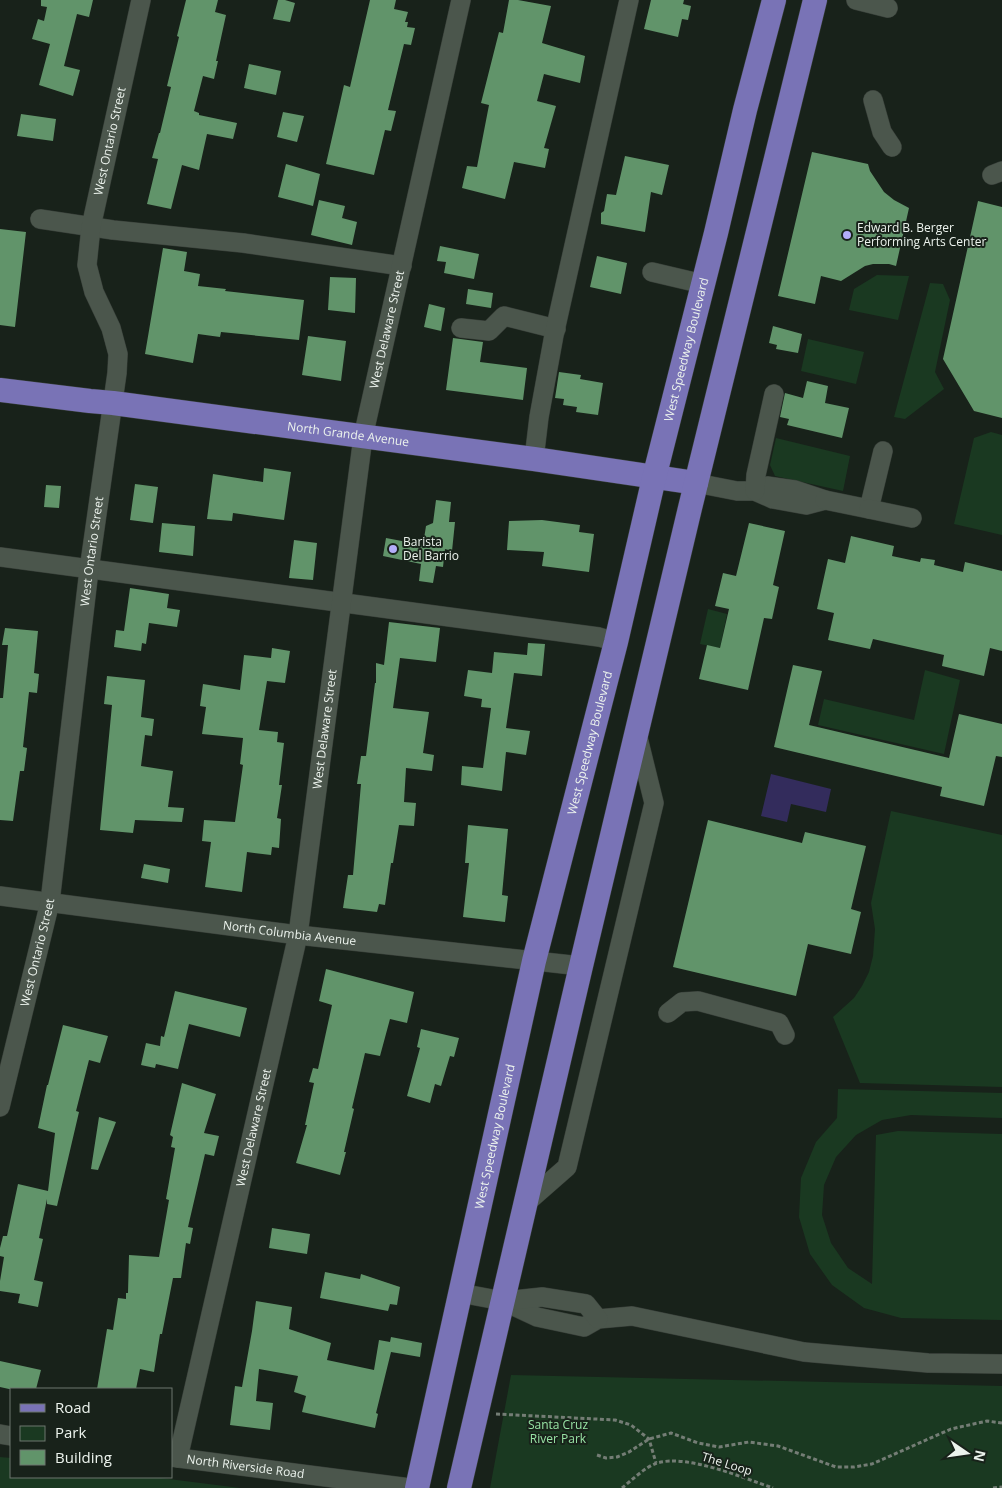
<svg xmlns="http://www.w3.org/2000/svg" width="1002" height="1488" viewBox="0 0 1002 1488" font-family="'Open Sans',sans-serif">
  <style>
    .green { fill: #1a3921 }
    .water { fill: #332c5c }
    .building { fill: #61946a }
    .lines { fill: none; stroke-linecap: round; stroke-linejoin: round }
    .minor-casing { stroke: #373e38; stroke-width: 20 }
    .major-casing { stroke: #373e38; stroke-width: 25 }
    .path { stroke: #747d75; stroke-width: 3; stroke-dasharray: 4 2.5; stroke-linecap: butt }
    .minor { stroke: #4b564c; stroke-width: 19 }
    .major { stroke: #7973b6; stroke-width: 24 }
    .poi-dot { fill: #b3adf9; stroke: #18221a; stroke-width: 2 }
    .labels { text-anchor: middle; stroke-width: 4; stroke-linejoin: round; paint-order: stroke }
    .street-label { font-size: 12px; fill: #ecf3ed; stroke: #18221a }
    .poi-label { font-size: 12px; fill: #ecf3ed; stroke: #18221a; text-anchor: start }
    .park-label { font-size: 12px; fill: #98e3a5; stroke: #18221a }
  </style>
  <rect width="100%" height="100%" fill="#18221a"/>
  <path class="green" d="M877,275L909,276L898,320L849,310L854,289Z
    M930,283L943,284L950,300L935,372L944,389L905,419L894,417Z
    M808,339L864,352L856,384L801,371Z
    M991,432L1002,435V535L954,524L974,438Z
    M776,438L850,456L843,491L775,476L770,465Z
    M708,609L727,614L720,648L700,644Z
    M925,670L960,680L944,754L818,725L824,699L914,720Z
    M891,811L1002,835V1087L860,1083L833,1017L854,998L862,986L869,972L873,956L875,929L871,903Z
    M838,1089L1002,1093V1118L911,1115L882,1120L856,1135L836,1157L824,1185L822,1215L831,1243L848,1268L872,1284L876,1135L898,1131L1002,1134V1320L901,1318L864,1308L832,1285L810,1254L799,1217L801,1178L816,1142L837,1118Z
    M511,1375L1002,1386V1488H490Z
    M0,1457L11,1458V1477H153L240,1488H0Z"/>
  <path class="water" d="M771,774L831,789L826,812L791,804L787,822L761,816Z"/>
  <path class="building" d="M41,0H93L89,17L77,14L64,66L80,70L73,96L39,85L50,44L32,39L38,19L44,21L47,7L41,6Z
    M186,0H218L215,12L226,15L216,61H218L214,79L203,76L194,111L199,113V115L237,123L233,139L207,134L199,170L182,165L171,209L147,204L158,159L152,158L159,133H160L171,87L167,86L179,37L177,36Z
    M278,0H285L295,3L290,22L273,19Z
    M370,0H396L394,9L408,12L405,22H408L407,27L415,28L411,45L404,44L388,110L396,111L391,131L385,130L374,175L326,164L344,85L350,87Z
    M509,0H518L551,6L542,43L585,56L580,83L544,74L537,101L556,106L544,148L549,149L545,168L514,162L505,199L462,188L467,166L477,167L489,105L481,103L499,32L503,33Z
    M651,0H684L683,4L691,6L688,20L682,19L678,37L644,29Z
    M249,64L281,71L276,95L244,88Z
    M283,112L304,116L297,142L277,137Z
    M21,114L56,119L53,141L17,136Z
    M812,152L868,164L870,171L884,192L894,200L909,208L896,266L889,264H873L865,266L841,281L821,276L815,304L778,296Z
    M625,156L669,165L662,195L651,192L645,232L601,224V213L604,211L607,194L616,195Z
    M286,164L320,174L313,206L278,197Z
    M319,200L345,206L342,218L357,222L352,245L311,235Z
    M978,201L1002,207V418L974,411L943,359Z
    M0,229L26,232L15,327L0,325Z
    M440,246L479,254L474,279L444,273L446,262L437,261Z
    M163,248L187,252L184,271L200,274L198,286L226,289L225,291L304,300L299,340L221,332L220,337L198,334L193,363L145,354Z
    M597,256L627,263L621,294L590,287Z
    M330,277L356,278L355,313L328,310Z
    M468,289L493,293L491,308L466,304Z
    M429,304L445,308L441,331L424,327Z
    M773,326L802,334L798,353L776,349L777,345L769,343Z
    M308,336L346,341L341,381L302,375Z
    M453,338L483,342L480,362L527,368L523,400L446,390Z
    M559,372L581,375L580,379L603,383L598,415L576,412L577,407L563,405L564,399L555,398Z
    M807,381L828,386L825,403L849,408L842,438L787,425L789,419L780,417L785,393L803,398Z
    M264,468L291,472L284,520L233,513L232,521L207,519L213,474L263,482Z
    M135,484L158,487L153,523L130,520Z
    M46,485L61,486L59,508L44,507Z
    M436,500L451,502L449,522H455L452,551L445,549L443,567L436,566L433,583L419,581L421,564L383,556L386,538L423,545L426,526L433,523Z
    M542,520L580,525L579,532L594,534L589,572L542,566L544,552L507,550L509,521Z
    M162,523L195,526L193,556L159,552Z
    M749,523L785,531L773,585L779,587L772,619L764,618L748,690L699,679L707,645L720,648L729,609L715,606L723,573L736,576Z
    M851,536L894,546L892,556L920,562L921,558L935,560L934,565L963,572L965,562L1002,571V651L990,648L984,676L942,666L944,655L873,639L870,649L828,640L834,613L817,609L828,559L845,563Z
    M294,540L317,543L313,580L289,578Z
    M130,588L169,594L167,608L180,610L177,627L149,623L146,644L142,643L141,651L114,647L116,630L124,631Z
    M389,622L440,628L436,662L400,658L393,708L429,712L423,753L434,755L432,771L406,768L404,802L416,803L414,826L399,825L393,863H391L385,905L379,904L377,912L343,908L348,875H353L361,784H357L361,756H366L375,683H376V663L384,665Z
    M5,628L38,631L34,673L39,674L37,693L29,692L23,747L27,748L24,771H20L13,821L0,820V698H3L8,645H2Z
    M528,643L545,644L542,676L514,673L506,728L530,731L526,755L506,752L502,791L461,785L462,766L483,768L491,708L481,707L482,699L464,696L468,670L492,673L494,652L527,655Z
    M272,648L290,651L285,683L267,681L259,730L278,732L277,742L284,743L279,785H282L277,818L281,819L279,848L272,847L271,855L247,852L242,892L205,887L211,842L202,841L204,820L235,822L243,765L240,764L243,738L202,734L206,707L200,706L203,684L240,690L244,655L271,658Z
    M793,665L822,671L809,725L949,758L959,714L1002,724V757L996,756L984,806L940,796L942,787L774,747Z
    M107,676L145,680L141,717L154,719L152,736L145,735L141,766L173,771L168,807L184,808L182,822L135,820L133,833L100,830L112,705L104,704Z
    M708,820L802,843L805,832L866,846L851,909L861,912L851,954L808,944L796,996L673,967Z
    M468,825L508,829L502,895L508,896L505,922L463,917L469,863H465Z
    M144,864L170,869L168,883L141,878Z
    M326,969L414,992L407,1023L390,1019L380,1056L365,1053L352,1108L354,1109L344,1152H346L340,1175L296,1163L307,1125H305L314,1083L309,1082L313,1068L318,1069L332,1005L319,1001Z
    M175,991L247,1008L240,1037L189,1024L178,1069L156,1064L155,1068L141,1065L146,1043L160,1046L161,1036L164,1037Z
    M63,1025L108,1036L100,1063L89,1060L76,1111L79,1112L57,1206L47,1204V1199L39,1238L43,1239L34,1280L43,1282L38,1307L18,1303L20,1294L0,1291V1281L4,1257L0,1256V1248L3,1236H7L18,1184L48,1191L55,1133L38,1128L47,1085H48Z
    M421,1029L459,1038L454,1057L450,1056L441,1086L435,1084L430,1103L407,1096L420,1048L417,1047Z
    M182,1083L216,1094L204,1133L219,1136L214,1156L205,1154L188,1227L193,1228L190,1244L186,1243L181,1278H173L162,1334H160L154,1372L140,1369L136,1389H97L107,1329L113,1330L118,1298L126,1299V1293H128L129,1255L159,1257L169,1200L166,1199L175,1148L171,1147L173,1137L170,1135Z
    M99,1117L116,1122L98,1170L91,1169Z
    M272,1228L310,1234L307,1254L269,1248Z
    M325,1272L360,1279L361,1274L400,1287L397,1305L390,1304L388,1311L320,1298Z
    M256,1301L292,1307L289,1329L331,1343L327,1360L374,1370L379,1340L390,1342L391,1337L422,1343L420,1357L391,1352L376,1413L378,1414L375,1428L302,1412L306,1396L294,1392L298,1376L259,1369L256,1401L273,1403L270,1430L230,1425L235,1386L242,1387L252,1331Z
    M0,1361L41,1370L36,1389H9L0,1387Z"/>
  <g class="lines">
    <defs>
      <g id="minor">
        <path d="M856,0L888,8"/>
        <path d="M873,100L882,132L892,147"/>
        <path d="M992,175L1002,171"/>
        <path d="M40,219L113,230L243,243L402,266"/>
        <path d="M652,272L703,284"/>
        <path d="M461,328L489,331L504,316L556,329"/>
        <path d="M534,459L539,417L554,335L629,0"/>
        <path d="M696,483L737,491H755L767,486L795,490L825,500L806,505L773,499L755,491"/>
        <path d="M755,491L756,475L774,394"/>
        <path d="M825,500L869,509L883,451"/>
        <path d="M869,509L912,518"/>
        <path d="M0,557L599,637L616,642"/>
        <path id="s1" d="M0,896L298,935L581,966"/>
        <path d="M668,1013L682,1002L698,1001L779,1023L785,1035"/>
        <path id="s2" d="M0,1107L50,902L89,570L117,373L118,354L111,328L94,292L87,265L91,227L141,0"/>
        <path d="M526,1203L567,1167L654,803L637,734"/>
        <path d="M460,1293L503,1301L537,1317L584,1327L598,1319L632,1316L804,1352L928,1363L1002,1364"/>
        <path d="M503,1301L542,1297L586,1304L598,1319"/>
        <path d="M0,1434L11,1436"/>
        <path id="s3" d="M171,1457L410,1488"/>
        <path id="s4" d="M178,1458L298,935L363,437L461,0"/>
      </g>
      <g id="major">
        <path id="s5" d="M0,390L90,401L113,403L534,459L696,483"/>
        <path id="s6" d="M417,1488L534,961L616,642L654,478L716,233L745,110L774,0"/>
        <path d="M459,1488L581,966L690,508L815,0"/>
      </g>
    </defs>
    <use href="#minor" class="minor-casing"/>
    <use href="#major" class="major-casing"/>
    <path class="path" d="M496,1414L615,1420L631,1425L649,1439L656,1463
      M597,1455L606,1458L617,1457L629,1452L649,1439L671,1433L698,1443L719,1447L749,1442L778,1446L836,1467H854L872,1464L951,1429L987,1421L1002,1423
      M622,1488C632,1480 645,1467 657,1463C688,1454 743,1478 773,1488
      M993,1488L1002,1487"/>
    <use href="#minor" class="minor"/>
    <use href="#major" class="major"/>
  </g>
  <g class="poi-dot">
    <circle cx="847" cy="235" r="5"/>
    <circle cx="393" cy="549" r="5"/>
  </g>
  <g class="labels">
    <g class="street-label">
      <text dy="4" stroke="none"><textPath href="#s2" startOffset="984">West Ontario Street</textPath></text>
      <text dy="4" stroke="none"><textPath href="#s4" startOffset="1149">West Delaware Street</textPath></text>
      <text dy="4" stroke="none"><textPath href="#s6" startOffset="1170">West Speedway Boulevard</textPath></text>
      <text dy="4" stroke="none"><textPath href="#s5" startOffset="351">North Grande Avenue</textPath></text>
      <text dy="4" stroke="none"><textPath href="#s2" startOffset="564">West Ontario Street</textPath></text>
      <text dy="4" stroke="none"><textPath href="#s4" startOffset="744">West Delaware Street</textPath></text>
      <text dy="4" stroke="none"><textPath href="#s6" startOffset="765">West Speedway Boulevard</textPath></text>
      <text dy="4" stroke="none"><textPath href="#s1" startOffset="292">North Columbia Avenue</textPath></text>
      <text dy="4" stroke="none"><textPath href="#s2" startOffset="159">West Ontario Street</textPath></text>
      <text dy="4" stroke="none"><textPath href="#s4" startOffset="339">West Delaware Street</textPath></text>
      <text dy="4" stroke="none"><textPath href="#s6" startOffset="360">West Speedway Boulevard</textPath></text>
      <text transform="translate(727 1464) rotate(17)" y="4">The Loop</text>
      <text dy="4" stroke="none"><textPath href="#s3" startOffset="75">North Riverside Road</textPath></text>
    </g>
    <g class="poi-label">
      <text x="857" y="232">Edward B. Berger<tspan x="857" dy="14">Performing Arts Center</tspan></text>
      <text x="403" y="546">Barista<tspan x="403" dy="14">Del Barrio</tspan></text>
    </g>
    <g class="park-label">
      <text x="558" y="1429">Santa Cruz<tspan x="558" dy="14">River Park</tspan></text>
    </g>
  </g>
  <rect x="10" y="1388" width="162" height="90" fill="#18221a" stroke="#6d766e"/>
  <rect x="20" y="1404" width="25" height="8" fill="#7973b6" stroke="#6d766e"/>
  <text x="55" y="1413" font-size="15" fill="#ecf3ed">Road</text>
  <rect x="20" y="1426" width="25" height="15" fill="#1a3921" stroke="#6d766e"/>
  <text x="55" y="1438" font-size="15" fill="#ecf3ed">Park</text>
  <rect x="20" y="1450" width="25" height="15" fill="#61946a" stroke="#6d766e"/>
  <text x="55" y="1463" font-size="15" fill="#ecf3ed">Building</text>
  <g transform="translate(967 1453) rotate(103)" stroke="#18221a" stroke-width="4" paint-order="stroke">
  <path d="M0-4L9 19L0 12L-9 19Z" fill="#ecf3ed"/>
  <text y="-8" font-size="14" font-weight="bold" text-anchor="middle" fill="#ecf3ed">N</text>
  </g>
</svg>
